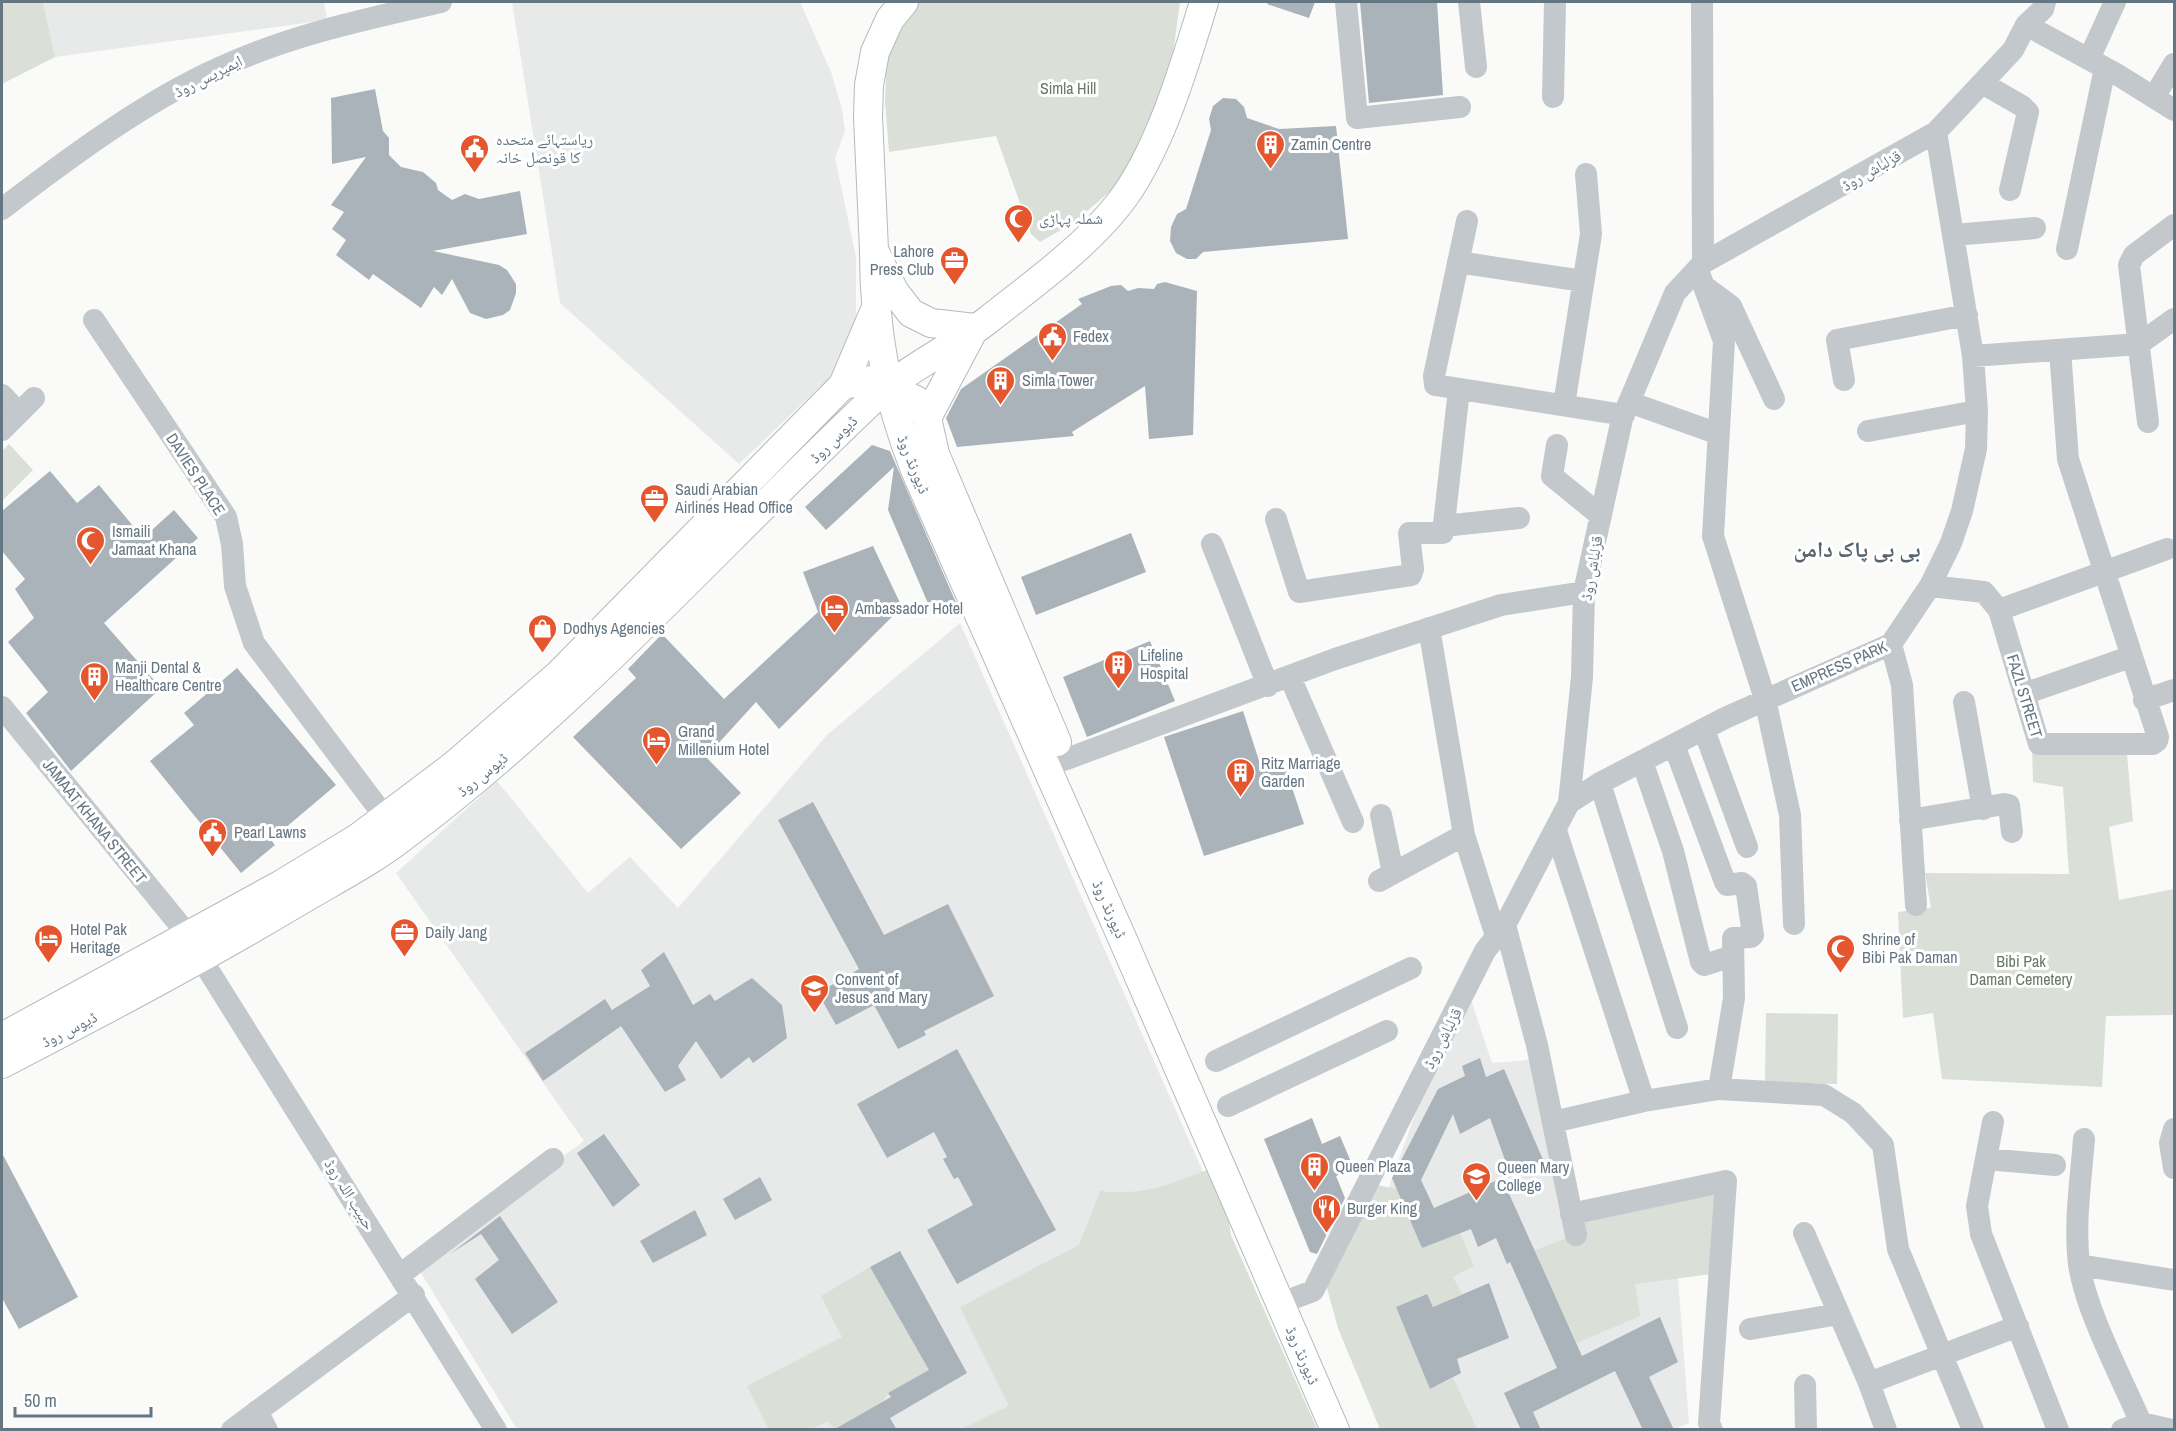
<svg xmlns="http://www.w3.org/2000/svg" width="2176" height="1431" viewBox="0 0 2176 1431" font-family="'Archivo Narrow','Noto Naskh Arabic',sans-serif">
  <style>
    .built { fill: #e8e9e9 }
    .green { fill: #dadfd7 }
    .building { fill: #aab3b9 }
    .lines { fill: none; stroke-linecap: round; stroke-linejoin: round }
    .major-casing { stroke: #b5babe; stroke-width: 30 }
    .minor { stroke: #c3c8cc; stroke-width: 22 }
    .major { stroke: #fff; stroke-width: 28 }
    .labels { text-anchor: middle; stroke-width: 6; stroke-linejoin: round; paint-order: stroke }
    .street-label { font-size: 16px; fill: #657683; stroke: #fff }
    .park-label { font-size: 16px; fill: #687a64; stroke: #fff }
    .poi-label { font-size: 16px; fill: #657683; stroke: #fff; text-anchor: start }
    .district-label { font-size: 22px; font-weight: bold; fill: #57646e; stroke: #fff }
  </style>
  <rect width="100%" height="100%" fill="#fafaf8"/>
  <path class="built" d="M43,2H324L327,20L55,57Z
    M512,2H800L831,72L842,109L845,131L835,158L856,257V334L842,366L739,464L560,303Z
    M960,623L1317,1429H517L416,1265L584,1141L396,873L497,781L588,893L630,857L678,908L827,735Z
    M1467,988L1492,1063L1540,1059L1571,1214L1719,1273L1678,1278L1689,1423L1675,1429H1380L1338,1328L1446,1029Z"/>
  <path class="green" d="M2,2H43L55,57L2,84Z
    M918,2H1180L1171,69L1120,183L1073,223L1040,242L1031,234L996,136L889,152L885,101L887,54Z
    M9,444L33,470L2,501V451Z
    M2126,743L2133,821L2109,827L2119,900L2174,889L2173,1015L2106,1016L2102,1087L1942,1079L1933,1013L1903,1018L1898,912L1931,908L1925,873L2069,874L2063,787L2033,782L2032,744Z
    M1766,1013L1838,1014L1837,1084L1765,1083Z
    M1221,1164L1231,1236L1317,1429H961L1009,1406L960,1307L1079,1245L1100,1191C1144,1197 1181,1181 1221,1164Z
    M1721,1180L1719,1273L1635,1284L1640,1316L1577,1343L1533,1251L1575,1235L1571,1214Z
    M1367,1183L1397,1189L1422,1248L1460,1233L1474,1266L1453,1277L1462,1294L1433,1307L1426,1294L1396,1307L1430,1389L1453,1378L1477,1429H1380L1338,1328L1322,1270Z
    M870,1267L929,1370L889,1393L882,1402L834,1429L828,1421L812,1429H769L747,1386L842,1337L821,1296Z"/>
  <path class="building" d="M1268,2H1315L1309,18L1267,4Z
    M1360,2H1437L1443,95L1369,103Z
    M375,89L383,131L389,138V155L401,167L423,172L436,183L438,190L452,200L465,194L479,199L520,191L527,234L433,251L499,265L507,270L516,284V293L510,310L503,315L486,319L470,313L452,279L442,295L434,287L421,308L373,274L369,280L336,255L346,240L332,229L344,212L331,205L366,157L332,164L331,98Z
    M1223,98L1236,99L1244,107L1247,118L1279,129L1336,126L1348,239L1203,252L1196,259H1187L1176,253L1170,241L1171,227L1177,214L1186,209L1211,130L1209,119L1213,106Z
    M1165,282L1197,291L1193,435L1149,439L1145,386L1072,432L1074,436L957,447L946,418L961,389L1082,304L1078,299L1111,286L1121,285L1128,291L1138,288L1154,289L1157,284Z
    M872,445L890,451L957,605L933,615L888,510L894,467L826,530L805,507Z
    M50,471L77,503L99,485L143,538L174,510L198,538L104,623L161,688L71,771L26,713L48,692L8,642L34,618L15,589L25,579L2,551V511Z
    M1131,533L1146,572L1036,615L1021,577Z
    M873,546L902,607L779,729L756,702L706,757L741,793L681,849L573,737L636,678L628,669L662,634L724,699L818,612L803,572Z
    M1150,641L1175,701L1087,737L1063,677Z
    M237,668L336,785L271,840L275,845L241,873L150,761L194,725L184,713Z
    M1243,711L1262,770L1284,763L1304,824L1204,856L1164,737Z
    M813,802L884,935L948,904L994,996L924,1031L926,1035L898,1049L874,1005L836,1025L818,993L859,969L778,820Z
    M664,952L693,1005L710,994L715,1001L752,978L782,1005L787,1038L753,1063L749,1057L721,1079L696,1041L678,1066L686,1080L665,1092L621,1026L543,1081L525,1053L605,999L612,1010L650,986L641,970Z
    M957,1049L1056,1230L957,1284L927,1230L973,1205L958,1177L954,1179L943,1159L947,1157L934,1132L887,1158L857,1104Z
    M1480,1058L1486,1077L1504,1069L1544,1162L1510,1174L1490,1118L1460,1134L1453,1114L1421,1180L1434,1208L1502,1178L1582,1356L1660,1317L1678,1362L1649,1377L1674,1430H1643L1615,1371L1533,1412L1541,1430H1521L1504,1393L1557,1368L1510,1262L1507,1264L1496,1238L1478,1247L1471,1229L1422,1248L1392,1178L1438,1089L1465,1076L1462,1066Z
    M1312,1118L1322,1144L1340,1136L1354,1169L1336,1176L1345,1198L1317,1254L1310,1252L1264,1139Z
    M604,1134L640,1185L613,1207L577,1153Z
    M2,1153L78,1297L19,1329L2,1298Z
    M760,1177L772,1200L735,1220L723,1199Z
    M695,1210L707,1235L653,1263L640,1241Z
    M500,1216L558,1302L512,1334L475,1279L499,1260L481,1234L450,1254Z
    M900,1251L967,1373L890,1418L897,1430H833L891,1397L888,1393L929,1370L870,1267Z
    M1489,1283L1509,1338L1457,1359L1461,1373L1430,1389L1396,1307L1427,1294L1433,1307Z"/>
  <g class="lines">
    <defs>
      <path id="major" d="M904,2L890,19L875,52L869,85L868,117L874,250L894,291L911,313L931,323L975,328
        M874,250C874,329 886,396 915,470L1123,940L1335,1430
        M843,385L871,380L916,400L927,418L935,454L1057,742
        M927,418L972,333
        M2,1037L280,885L359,837L453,766L559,674L843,385L874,312
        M2,1064C102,1012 201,960 298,902C333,881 371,862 403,837C573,710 714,550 867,405C903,370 949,350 988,320C1032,285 1083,249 1118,205C1159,154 1185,64 1204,2"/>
    </defs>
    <use href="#major" class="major-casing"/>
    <path class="minor" d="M1346,2L1357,118L1460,107
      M1469,2L1476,67
      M1702,2L1703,263
      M2026,25L2118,75L2174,110
      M2089,59L2115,2
      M1982,83L2022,106L2028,112L2010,190
      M1553,97L1555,2
      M2154,97L2174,64
      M2,209C66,160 145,101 219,68C290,35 366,19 441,2
      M1467,221L1434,376L1435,385L1624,415
      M1954,235L2035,228
      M2067,249L2105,68
      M1458,262L1583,281
      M1698,270L1724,341L1713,536L1765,699L1790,815L1794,924
      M1704,286L1731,306L1774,399
      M94,320L226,517L232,544L235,586L254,643L385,817
      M1973,356L2139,344L2174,319
      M1844,380L1837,340L1967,315
      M2,395L19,413
      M1629,402L1713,432
      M1564,405L1591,234L1586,174
      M2148,422L2129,265L2134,255L2174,225
      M2,430L34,398
      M1868,431L1977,411
      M1557,445L1552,476L1601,516
      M1276,519L1299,592L1411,575L1413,569L1409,533H1443L1459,389
      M1443,526L1519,518
      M1212,544L1268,686
      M1930,586L1984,592L1999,610L2039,744H2153L2157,741L2158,737L2068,459L2060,350
      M1999,610L2167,549
      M1429,628L1464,835L1496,936
      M1891,644L1902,685L1916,905
      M1290,677L1353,822
      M2024,694L2130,657
      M2144,700L2174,690
      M1964,702L1983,809
      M2,707L188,935
      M1704,730L1747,847
      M1674,745L1725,882L1727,885L1742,883L1746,886L1753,935L1751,937L1733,938L1734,998L1719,1089
      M1064,760L1335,659L1501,605L1584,592
      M1642,761L1673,851L1701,962L1704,965L1733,956
      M1600,783L1677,1028
      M1569,803L1600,783L1725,718L1891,644L1930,586L1951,543L1962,511L1976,449L1977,411L1973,356L1936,132
      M1381,815L1393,873
      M1910,820L2004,804L2009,805L2012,832
      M1556,831L1644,1101
      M1379,881L1464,835
      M1505,925L1537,1045L1576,1235
      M202,960L496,1430
      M1216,1061L1411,968
      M1228,1106L1387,1031
      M1553,1122L1644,1101L1719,1089L1824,1095L1853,1113L1883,1145L1898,1249L1973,1430
      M1993,1122L1977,1206L1981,1234L2058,1430
      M2174,1129L2170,1143L2174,1168
      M2084,1139C2081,1179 2074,1223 2079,1264C2085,1309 2122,1379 2141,1423
      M1986,1159L2055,1165
      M1571,1214L1726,1181L1709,1423L1712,1430
      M1804,1233L1869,1383L1886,1430
      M2079,1265L2174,1280
      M401,1274L553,1159
      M1297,1297L1313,1291L1485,951L1505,925L1569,803L1582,677L1584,592L1622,419L1675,293L1703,263L1936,132L2013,50L2026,25L2043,9L2045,2
      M1750,1329L1839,1314
      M1869,1383L2018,1326
      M1805,1385L1806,1430
      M257,1411L267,1430
      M232,1430L414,1295
      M2122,1430L2141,1423L2172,1430"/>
    <use href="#major" class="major"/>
  </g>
  <defs>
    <symbol id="building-pin" viewBox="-11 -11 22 30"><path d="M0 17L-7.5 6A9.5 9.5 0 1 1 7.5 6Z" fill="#e4572e" stroke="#fff"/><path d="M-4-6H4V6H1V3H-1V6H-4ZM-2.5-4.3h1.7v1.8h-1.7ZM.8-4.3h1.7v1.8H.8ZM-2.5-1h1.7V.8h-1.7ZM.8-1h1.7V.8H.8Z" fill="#fff"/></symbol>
    <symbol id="civic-pin" viewBox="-11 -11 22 30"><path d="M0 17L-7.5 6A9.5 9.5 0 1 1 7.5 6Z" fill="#e4572e" stroke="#fff"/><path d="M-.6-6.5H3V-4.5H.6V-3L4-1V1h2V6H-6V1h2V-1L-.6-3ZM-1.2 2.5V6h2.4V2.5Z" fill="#fff"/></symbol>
    <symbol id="mosque-pin" viewBox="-11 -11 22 30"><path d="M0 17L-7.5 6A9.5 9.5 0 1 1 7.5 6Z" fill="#e4572e" stroke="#fff"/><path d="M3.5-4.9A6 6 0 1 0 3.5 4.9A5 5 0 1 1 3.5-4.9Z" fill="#fff"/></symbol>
    <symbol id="office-pin" viewBox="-11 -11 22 30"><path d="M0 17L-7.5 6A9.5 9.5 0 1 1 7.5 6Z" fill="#e4572e" stroke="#fff"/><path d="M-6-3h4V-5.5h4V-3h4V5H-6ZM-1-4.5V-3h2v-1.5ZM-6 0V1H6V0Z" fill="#fff"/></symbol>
    <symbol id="hotel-pin" viewBox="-11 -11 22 30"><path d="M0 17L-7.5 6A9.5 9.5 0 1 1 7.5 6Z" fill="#e4572e" stroke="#fff"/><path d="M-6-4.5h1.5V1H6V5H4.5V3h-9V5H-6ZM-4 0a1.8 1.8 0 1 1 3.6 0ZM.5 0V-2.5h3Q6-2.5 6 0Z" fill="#fff"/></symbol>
    <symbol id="shop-pin" viewBox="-11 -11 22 30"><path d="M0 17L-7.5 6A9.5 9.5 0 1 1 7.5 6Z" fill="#e4572e" stroke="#fff"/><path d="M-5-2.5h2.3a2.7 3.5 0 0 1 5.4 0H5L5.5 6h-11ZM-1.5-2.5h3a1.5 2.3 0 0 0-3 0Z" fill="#fff"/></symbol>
    <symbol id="school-pin" viewBox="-11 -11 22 30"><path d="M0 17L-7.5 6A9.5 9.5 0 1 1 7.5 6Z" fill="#e4572e" stroke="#fff"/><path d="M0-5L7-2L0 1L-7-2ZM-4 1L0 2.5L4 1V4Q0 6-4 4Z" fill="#fff"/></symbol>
    <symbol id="university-pin" viewBox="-11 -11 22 30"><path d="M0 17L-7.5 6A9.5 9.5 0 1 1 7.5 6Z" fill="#e4572e" stroke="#fff"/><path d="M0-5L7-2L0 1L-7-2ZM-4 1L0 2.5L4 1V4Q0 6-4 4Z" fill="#fff"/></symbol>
    <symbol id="restaurant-pin" viewBox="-11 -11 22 30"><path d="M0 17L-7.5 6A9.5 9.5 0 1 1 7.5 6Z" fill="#e4572e" stroke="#fff"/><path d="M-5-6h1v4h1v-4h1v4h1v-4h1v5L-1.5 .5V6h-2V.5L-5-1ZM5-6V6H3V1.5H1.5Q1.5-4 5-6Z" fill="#fff"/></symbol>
  </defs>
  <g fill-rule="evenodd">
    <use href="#building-pin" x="1254" y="128" width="33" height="45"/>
    <use href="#civic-pin" x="458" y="132" width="33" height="45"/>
    <use href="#mosque-pin" x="1002" y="202" width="33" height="45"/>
    <use href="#office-pin" x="938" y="244" width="33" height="45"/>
    <use href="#civic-pin" x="1036" y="320" width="33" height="45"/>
    <use href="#building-pin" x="984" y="364" width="33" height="45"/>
    <use href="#office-pin" x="638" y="482" width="33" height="45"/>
    <use href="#mosque-pin" x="74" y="524" width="33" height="45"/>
    <use href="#hotel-pin" x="818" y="592" width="33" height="45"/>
    <use href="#shop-pin" x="526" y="612" width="33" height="45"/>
    <use href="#building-pin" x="1102" y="648" width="33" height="45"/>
    <use href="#building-pin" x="78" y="660" width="33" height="45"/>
    <use href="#hotel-pin" x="640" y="724" width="33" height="45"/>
    <use href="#building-pin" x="1224" y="756" width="33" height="45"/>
    <use href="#civic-pin" x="196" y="816" width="33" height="45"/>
    <use href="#office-pin" x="388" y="916" width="33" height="45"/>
    <use href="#hotel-pin" x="32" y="922" width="33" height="45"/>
    <use href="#mosque-pin" x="1824" y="932" width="33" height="45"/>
    <use href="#school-pin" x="798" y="972" width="33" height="45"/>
    <use href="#building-pin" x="1298" y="1150" width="33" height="45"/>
    <use href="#university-pin" x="1460" y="1160" width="33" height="45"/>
    <use href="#restaurant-pin" x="1310" y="1192" width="33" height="45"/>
  </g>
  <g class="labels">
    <g class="street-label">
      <text transform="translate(208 76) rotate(-27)" y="6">ایمپریس روڈ</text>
      <text transform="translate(1871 170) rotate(-30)" y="6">قزلباش روڈ</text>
      <text transform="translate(833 439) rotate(-45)" y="6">ڈیوس روڈ</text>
      <text transform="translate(914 464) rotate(68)" y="6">ڈیورنڈ روڈ</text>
      <text transform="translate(196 474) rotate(57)" y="6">DAVIES PLACE</text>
      <text transform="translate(1591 568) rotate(-80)" y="6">قزلباش روڈ</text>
      <text transform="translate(1839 666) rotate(-24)" y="6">EMPRESS PARK</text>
      <text transform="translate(2025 696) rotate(73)" y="6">FAZL STREET</text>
      <text transform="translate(482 774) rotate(-39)" y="6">ڈیوس روڈ</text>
      <text transform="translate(95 821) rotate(51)" y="6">JAMAAT KHANA STREET</text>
      <text transform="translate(1110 909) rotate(66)" y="6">ڈیورنڈ روڈ</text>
      <text transform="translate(69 1029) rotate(-27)" y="6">ڈیوس روڈ</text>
      <text transform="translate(1442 1038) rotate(-63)" y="6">قزلباش روڈ</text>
      <text transform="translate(350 1194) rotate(58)" y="6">حبیب اللہ روڈ</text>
      <text transform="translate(1303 1355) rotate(67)" y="6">ڈیورنڈ روڈ</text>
    </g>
    <g class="park-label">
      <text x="1068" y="94">Simla Hill</text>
      <text x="2021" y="967">Bibi Pak<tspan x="2021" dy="18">Daman Cemetery</tspan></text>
    </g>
    <g class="poi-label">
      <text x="496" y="145">ریاستہائے متحدہ<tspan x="496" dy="18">کا قونصل خانہ</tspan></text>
      <text x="1291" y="150">Zamin Centre</text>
      <text x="1039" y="224">شملہ پہاڑی</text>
      <text x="934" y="257" text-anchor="end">Lahore<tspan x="934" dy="18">Press Club</tspan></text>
      <text x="1073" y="342">Fedex</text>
      <text x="1022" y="386">Simla Tower</text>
      <text x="675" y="495">Saudi Arabian<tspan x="675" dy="18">Airlines Head Office</tspan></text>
      <text x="112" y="537">Ismaili<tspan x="112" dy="18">Jamaat Khana</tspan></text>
      <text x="855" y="614">Ambassador Hotel</text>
      <text x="563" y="634">Dodhys Agencies</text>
      <text x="1140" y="661">Lifeline<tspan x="1140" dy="18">Hospital</tspan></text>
      <text x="115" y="673">Manji Dental &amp;<tspan x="115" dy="18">Healthcare Centre</tspan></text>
      <text x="678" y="737">Grand<tspan x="678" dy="18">Millenium Hotel</tspan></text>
      <text x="1261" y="769">Ritz Marriage<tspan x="1261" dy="18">Garden</tspan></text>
      <text x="234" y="838">Pearl Lawns</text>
      <text x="70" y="935">Hotel Pak<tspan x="70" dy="18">Heritage</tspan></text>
      <text x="425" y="938">Daily Jang</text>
      <text x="1862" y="945">Shrine of<tspan x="1862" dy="18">Bibi Pak Daman</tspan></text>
      <text x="835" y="985">Convent of<tspan x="835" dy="18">Jesus and Mary</tspan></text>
      <text x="1335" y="1172">Queen Plaza</text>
      <text x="1497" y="1173">Queen Mary<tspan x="1497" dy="18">College</tspan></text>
      <text x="1347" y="1214">Burger King</text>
    </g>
    <g class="district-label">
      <text x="1857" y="557">بی بی پاک دامن</text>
    </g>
  </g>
  <rect width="2176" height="1431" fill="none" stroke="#657683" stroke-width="6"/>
  <path d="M15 1407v9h136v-9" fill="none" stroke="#657683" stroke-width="3"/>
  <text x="24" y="1407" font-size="18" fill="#657683" stroke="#ffffff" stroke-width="4.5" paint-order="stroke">50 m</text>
</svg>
